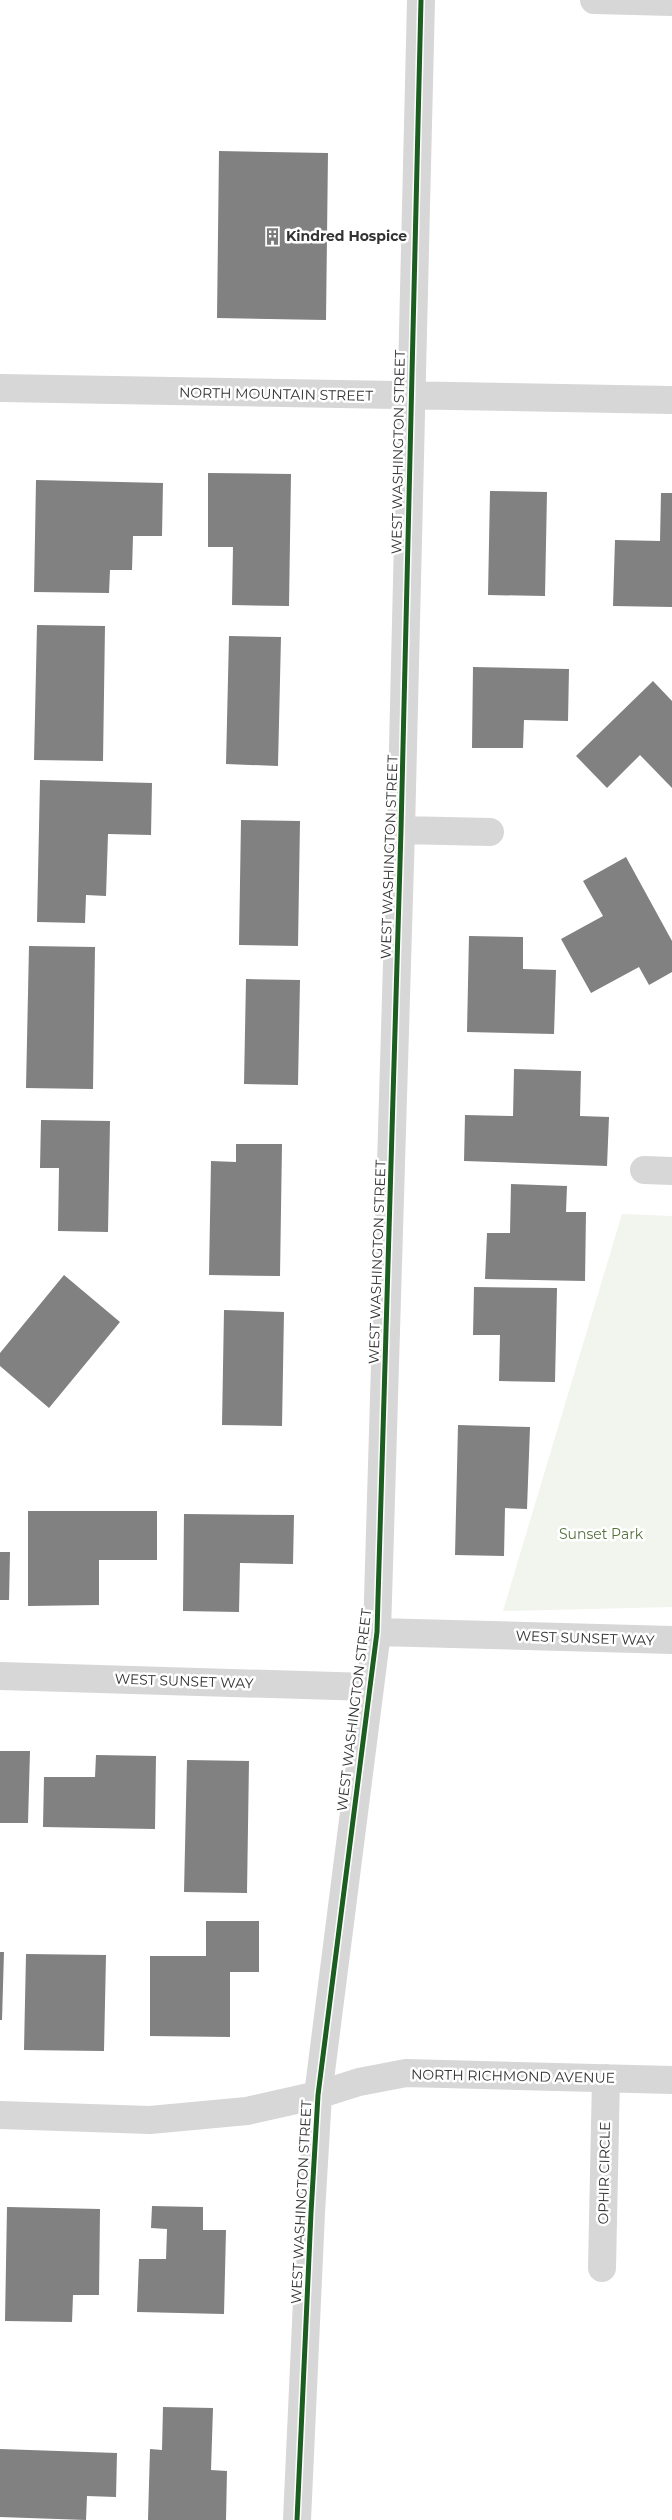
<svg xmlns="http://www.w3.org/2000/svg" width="672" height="2520" viewBox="0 0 672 2520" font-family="Montserrat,sans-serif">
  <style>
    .green { fill: #f1f5ed }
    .building { fill: #818181 }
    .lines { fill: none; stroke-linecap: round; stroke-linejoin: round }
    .minor { stroke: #d7d7d7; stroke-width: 28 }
    .cycleway-casing { stroke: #fff; stroke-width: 8 }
    .cycleway { stroke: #1b5e20; stroke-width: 5 }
    .labels { text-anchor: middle; stroke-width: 5; stroke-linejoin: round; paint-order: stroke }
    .poi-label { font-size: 14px; font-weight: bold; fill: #333; stroke: #fff; text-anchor: start }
    .street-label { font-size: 14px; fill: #333; stroke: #fff }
    .park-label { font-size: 14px; fill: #56703f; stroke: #fff }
  </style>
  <rect width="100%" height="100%" fill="#fff"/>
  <path class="green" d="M622,1214L672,1216V1607L503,1611Z"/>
  <path class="building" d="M219,151L328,153L326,320L217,318Z
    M208,473L291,474L289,606L232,605L233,547H208Z
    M36,480L163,483L162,536H133L132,570H110L109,593L34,592Z
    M490,491L547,492L545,596L488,595Z
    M661,493H672V607L613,606L615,540L660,541Z
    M37,625L105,626L103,761L34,760Z
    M229,636L281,637L278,766L226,764Z
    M473,667L569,669L568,721L524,720L523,748H472Z
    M653,681L672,701V788L640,755L607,788L576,756Z
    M40,780L152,783L151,835L108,834L106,896L86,895L85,923L37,922Z
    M241,820L300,821L298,946L239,945Z
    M626,857L672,941V972L649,985L639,967L591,993L561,939L603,916L583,881Z
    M469,936L523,937V969L556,970L554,1034L467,1032Z
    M29,946L95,947L93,1089L26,1088Z
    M246,979L300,980L298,1085L244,1084Z
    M514,1069L581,1071L580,1116L609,1117L607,1166L464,1161L465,1115L513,1116Z
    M41,1120L110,1121L108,1232L58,1231L59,1168H40Z
    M236,1144H282L280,1276L209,1275L211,1161L236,1162Z
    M511,1184L567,1186L566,1212H586L585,1281L485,1279L487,1233H510Z
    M64,1275L120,1322L49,1408L0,1366V1353Z
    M474,1287L557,1288L555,1382L499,1381L500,1335H473Z
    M224,1310L284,1312L282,1426L222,1425Z
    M458,1425L530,1427L527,1509L505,1508L504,1556L455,1555Z
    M28,1511H157V1560H99V1605L28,1606Z
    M184,1514L294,1515L293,1564L240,1563L239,1612L183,1611Z
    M0,1552H10L9,1600H0Z
    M0,1751H30L28,1823H0Z
    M96,1755L156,1756L155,1829L43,1827L44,1777H95Z
    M187,1760L249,1761L247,1893L184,1892Z
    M206,1921H259V1972H230V2037L150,2036V1956H206Z
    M0,1952H4L2,2020H0Z
    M26,1954L106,1955L104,2051L24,2050Z
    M152,2206L203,2207V2230H226L224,2314L137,2312L139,2259H166L167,2229L151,2228Z
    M7,2207L100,2209L99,2295H73L72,2322L5,2321Z
    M163,2407L213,2408L211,2470L227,2471L226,2520H148L150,2449L162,2450Z
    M0,2449L117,2453L116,2497L87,2496L86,2520L0,2517Z"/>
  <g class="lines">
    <path class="minor" d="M594,0L672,2
      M0,388L672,400
      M401,830L490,832
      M644,1170L672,1171
      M377,1632L672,1640
      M0,1676L369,1687
      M0,2115L150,2120L247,2111L318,2095L359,2082L406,2073L672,2080
      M602,2268L606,2078
      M297,2520L311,2213L318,2095L377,1632L401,830L421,0"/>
    <defs>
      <path id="cycleway" d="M297,2520L311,2213L318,2095L377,1632L401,830L421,0"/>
    </defs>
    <use href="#cycleway" class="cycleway-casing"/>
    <use href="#cycleway" class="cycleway"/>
  </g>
  <defs>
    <symbol id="building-bare" viewBox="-9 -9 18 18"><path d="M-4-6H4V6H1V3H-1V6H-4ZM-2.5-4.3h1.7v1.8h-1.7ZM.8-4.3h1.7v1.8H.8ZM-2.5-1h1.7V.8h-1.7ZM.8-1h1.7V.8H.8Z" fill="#7a7a7a" stroke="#fff" stroke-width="2.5" paint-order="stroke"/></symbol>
  </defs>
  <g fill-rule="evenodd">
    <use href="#building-bare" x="260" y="224" width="25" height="25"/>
  </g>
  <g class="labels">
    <g class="poi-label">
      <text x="286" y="241">Kindred Hospice</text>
    </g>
    <g class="street-label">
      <text transform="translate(276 394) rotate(1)" y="5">NORTH MOUNTAIN STREET</text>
      <text transform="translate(398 452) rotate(-89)" y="5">WEST WASHINGTON STREET</text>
      <text transform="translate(389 857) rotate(-88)" y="5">WEST WASHINGTON STREET</text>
      <text transform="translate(377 1262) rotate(-88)" y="5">WEST WASHINGTON STREET</text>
      <text transform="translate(585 1638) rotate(2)" y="5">WEST SUNSET WAY</text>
      <text transform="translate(184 1681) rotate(2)" y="5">WEST SUNSET WAY</text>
      <text transform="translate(354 1710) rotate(-83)" y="5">WEST WASHINGTON STREET</text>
      <text transform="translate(513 2076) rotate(1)" y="5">NORTH RICHMOND AVENUE</text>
      <text transform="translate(604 2173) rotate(-89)" y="5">OPHIR CIRCLE</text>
      <text transform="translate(301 2202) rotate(-87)" y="5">WEST WASHINGTON STREET</text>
    </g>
    <g class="park-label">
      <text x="601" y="1539">Sunset Park</text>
    </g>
  </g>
</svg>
